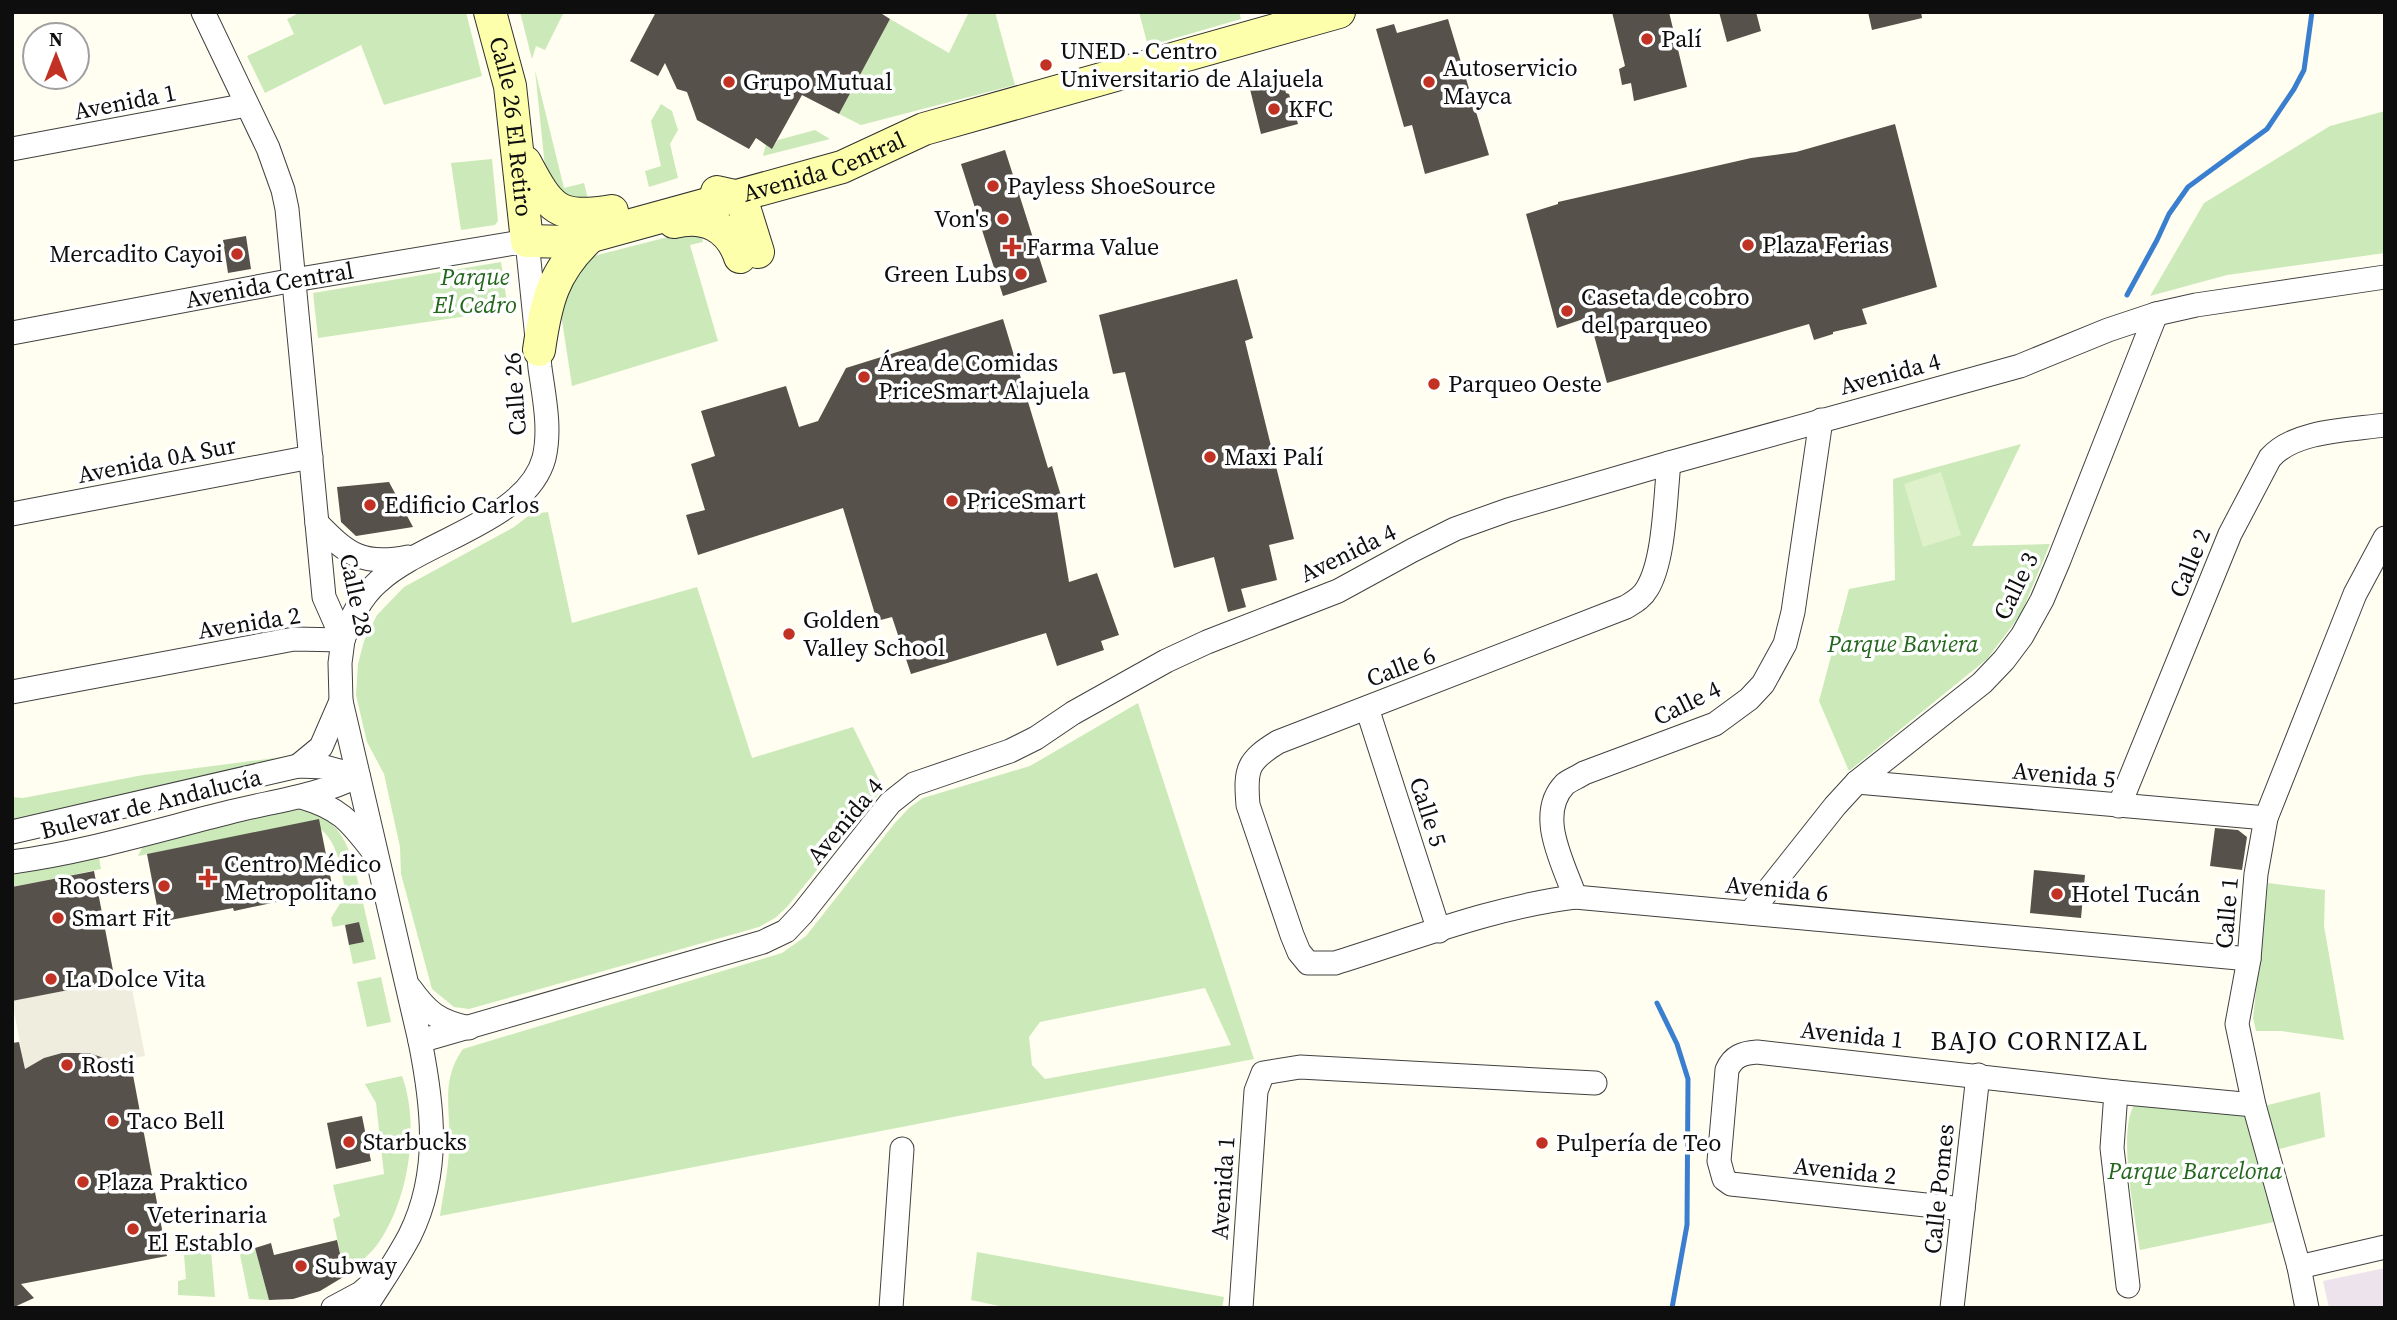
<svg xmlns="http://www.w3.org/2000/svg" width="2397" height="1320" viewBox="0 0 2397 1320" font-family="'Source Serif 4',serif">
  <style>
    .industrial { fill: #ede3ed }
    .green { fill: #cceab9; fill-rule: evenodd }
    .pitch { fill: #dff1cb }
    .plaza { fill: #efedde }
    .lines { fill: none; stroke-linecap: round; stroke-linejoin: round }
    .stream { stroke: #3a7fcf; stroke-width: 5 }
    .building { fill: #57514b }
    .street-casing { stroke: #414141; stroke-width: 25 }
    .secondary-casing { stroke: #303030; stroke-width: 34 }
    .street { stroke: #fff; stroke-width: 23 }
    .secondary { stroke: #fdffab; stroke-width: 32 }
    .poi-dot { fill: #c13224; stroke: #fff; stroke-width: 2.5 }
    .labels { text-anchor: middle; stroke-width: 7; stroke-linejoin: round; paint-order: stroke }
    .poi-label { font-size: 24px; fill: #0e0e0e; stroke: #fff; text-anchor: start }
    .street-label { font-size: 24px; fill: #0e0e0e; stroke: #fff }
    .park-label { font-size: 24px; font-style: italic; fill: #23671d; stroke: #fff }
    .neighbourhood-label { font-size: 26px; letter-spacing: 2px; fill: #0e0e0e; stroke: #fff }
  </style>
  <rect width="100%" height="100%" fill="#fffef0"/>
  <path class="industrial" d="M2385,1268V1308H2329L2323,1281Z"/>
  <path class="green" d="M301,12H466L482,76L384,105L361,45L265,93L247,56L294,34L287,19Z
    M520,12H564L545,50L536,46L532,59Z
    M969,12H995L1015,85L861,125L839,114L890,19L949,53Z
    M1139,12H1239L1241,19L1148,46Z
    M535,70L564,188L584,183L589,203L558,195L545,167Z
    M661,104L672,111L678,130L670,144L678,178L649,187L645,171L661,166L651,121Z
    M2385,111V253L2227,275L2150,296L2204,203L2330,126Z
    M815,130L830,139L763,156L766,144L772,148L778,140Z
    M492,159L498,221L495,225L461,230L451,163Z
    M699,229L703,242L690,245L718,341L572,386L561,314L567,283L586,258Z
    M501,262L508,310L318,338L313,293Z
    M2021,444L1972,546L2050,544L2021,614L1987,659L1849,771L1819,701L1849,589L1895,580L1893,479Z
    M548,512L572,623L697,587L752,758L853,727L883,788L787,907L775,918L759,927L469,1009L454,1007L432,989L401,874L400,847L384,774L367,742L356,695L358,664L364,641L377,615L404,587L514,527L531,514Z
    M1138,703L1254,1059L440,1216C443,1195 448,1172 449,1150C452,1112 439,1082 463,1049L782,953L806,936L894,824L910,807L923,798L1030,766ZM1205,988L1231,1045L1045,1079L1032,1065L1029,1037L1040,1022Z
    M282,757L12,827V797L23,798L143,775Z
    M287,809C341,811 349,844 360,889C365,913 371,936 376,959L353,964L349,945L364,942L359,922L333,927L331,918L346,894C340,866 338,833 308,822L138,856L143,846Z
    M99,858L101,869L12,887V875Z
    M2268,883L2325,890L2324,926L2344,1040L2281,1031H2256L2253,1018Z
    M381,977L391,1022L367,1027L357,982Z
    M402,1076C420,1124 409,1199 379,1242C370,1255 357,1265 345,1276L333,1219L340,1216L333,1185L384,1174L376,1103L365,1084Z
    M2320,1092L2325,1137L2276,1150L2264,1106Z
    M2136,1102L2250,1110L2274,1222L2140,1250C2135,1216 2116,1128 2136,1102Z
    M253,1241L255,1248L269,1300L249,1299L238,1245Z
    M211,1251L215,1297L178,1295V1281L186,1279L184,1255Z
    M977,1252L1224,1297L1222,1308H1009L971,1300Z"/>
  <path class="pitch" d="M1941,472L1961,535L1923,547L1904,484Z"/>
  <path class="plaza" d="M130,978L145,1056L116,1062L89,1053H62L44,1058L25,1069L12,1001Z"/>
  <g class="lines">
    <path class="stream" d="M2127,295L2157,240L2169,214L2188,187L2267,129L2294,89L2304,70L2312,12
      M1657,1003L1677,1044L1688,1079L1687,1225L1672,1308"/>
  </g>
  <path class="building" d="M656,12H879L890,19L839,114L802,95L772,149L756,138L749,149L697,120L687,92L677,89L665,63L658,76L630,61Z
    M1612,12H1669L1687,87L1634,101L1631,83L1622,85L1619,69L1625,66Z
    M1719,12H1756L1761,31L1727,42Z
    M1868,12H1921L1922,18L1872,30Z
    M1448,19L1489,155L1425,174L1412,125L1404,127L1376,29L1394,24L1397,33Z
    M1281,76L1286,93L1289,94L1298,124L1261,134L1249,85Z
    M1895,124L1937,287L1862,309L1867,324L1833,332V334L1814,340L1809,324L1607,383L1589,317L1557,328L1526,214L1558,204V202L1751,158L1796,152Z
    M1005,150L1047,282L1003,296L961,164Z
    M246,236L251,269L228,273L223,240Z
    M1237,279L1253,338L1245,341L1294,539L1269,545L1277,580L1241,589L1246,607L1228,612L1214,557L1174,568L1125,372L1113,374L1099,315Z
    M1003,319L1048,468L1052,466L1065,509L1057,510L1069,582L1097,573L1119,635L1101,641L1104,650L1057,666L1046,633L911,674L892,617L877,621L843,508L698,555L686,515L705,510L691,464L715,456L701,411L786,386L799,427L818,421L846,368Z
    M389,482L413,527L356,536L341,522L337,487Z
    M319,819L333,890L234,911L233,908L160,922L147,854Z
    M2215,828L2238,830L2247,837L2242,870L2210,866Z
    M2034,870L2085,875L2081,918L2030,913Z
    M94,871L115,981L12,1001V887Z
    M359,922L364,942L349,945L345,925Z
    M19,1042L25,1069L44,1058L62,1053H89L116,1062L130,1059L167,1256L21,1284L34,1298L12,1308V1250L14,1249L12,1239V1043Z
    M362,1116L371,1161L336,1169L327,1123Z
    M337,1240L345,1276L320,1291L293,1299L269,1300L255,1248L271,1243L274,1255Z"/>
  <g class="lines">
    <defs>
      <g id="street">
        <path d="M203,12L268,148L283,190L287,209L324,597L343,640L340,663L341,701L420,1041C433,1106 441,1172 410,1235C397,1260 380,1284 365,1308"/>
        <path d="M12,149L247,105"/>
        <path id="s1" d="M12,333L294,280L527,241C531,284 536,326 540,368C544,397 551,429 544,458C527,521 423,540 378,582C360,598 351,618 343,640"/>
        <path d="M1669,463C1665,497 1665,560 1647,589C1642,598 1634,602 1626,607L1278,742C1247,761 1245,769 1248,805L1292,935L1299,952L1308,963H1335C1413,939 1493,907 1575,897L2249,959"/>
        <path d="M12,514L311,457"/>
        <path d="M317,523C348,555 363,566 408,557"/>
        <path d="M12,692L294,639L343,640"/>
        <path d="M1367,708L1439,931"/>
        <path d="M298,766L321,747L341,701"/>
        <path d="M1857,782L2266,818"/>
        <path d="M301,797C339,808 349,820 372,850"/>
        <path d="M2119,806L2230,534L2270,458C2294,430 2350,430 2385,425"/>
        <path d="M12,832L298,766L325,767L358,776"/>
        <path d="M12,862C86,852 158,830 230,812C274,801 318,796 358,776"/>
        <path d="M1575,897C1564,864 1535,815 1565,784C1570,780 1578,777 1584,773L1715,724L1749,699L1763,684L1785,644L1793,612L1821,420"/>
        <path d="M1750,913L1835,806L1857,782L1982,683L2004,660L2022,636L2042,600L2059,560L2156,314"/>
        <path d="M410,988C428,1013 438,1021 469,1028"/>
        <path d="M420,1041L763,942L786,931L802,914L890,803L914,784L1010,751L1036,738L1073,713L1166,661L1207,642L1338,591L1413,550L1455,529L1508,510L1669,463L2020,366L2108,330L2156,314L2196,305L2385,277"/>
        <path d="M2116,1092L2112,1148L2128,1286"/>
        <path d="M1963,1209L1731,1184L1724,1179L1719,1161L1727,1070C1733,1056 1743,1053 1757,1052L2116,1092L2254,1105"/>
        <path d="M2299,1267L2385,1247"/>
        <path d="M333,1308L361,1293L377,1279"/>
        <path d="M891,1308L902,1149"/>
        <path d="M1241,1308L1256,1091L1263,1073L1300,1067L1595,1083"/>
        <path d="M1952,1308L1978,1075"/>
        <path d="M2307,1308L2299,1267L2254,1105L2237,1024L2249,959L2256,874L2266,818L2355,594L2385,538"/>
      </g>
      <g id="secondary">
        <path id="s2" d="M490,12L510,86L527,241"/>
        <path d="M525,162C550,209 557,220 612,211"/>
        <path d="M717,192L735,196L743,204L758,252"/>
        <path d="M674,222C705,214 730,227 740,257"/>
        <path id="s3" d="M527,241L570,242L842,167L924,129L1339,12"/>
        <path d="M539,350C546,301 553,271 591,236"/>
      </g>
    </defs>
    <use href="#street" class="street-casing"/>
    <use href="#secondary" class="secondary-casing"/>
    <use href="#street" class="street"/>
    <use href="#secondary" class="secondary"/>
  </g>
  <g class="poi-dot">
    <circle cx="1647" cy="39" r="7"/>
    <circle cx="1046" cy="65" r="7"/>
    <circle cx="729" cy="82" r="7"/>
    <circle cx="1429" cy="82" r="7"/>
    <circle cx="1274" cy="109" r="7"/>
    <circle cx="993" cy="186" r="7"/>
    <circle cx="1003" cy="219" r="7"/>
    <circle cx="1748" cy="245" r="7"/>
    <path d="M1008.5 236.5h7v7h7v7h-7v7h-7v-7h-7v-7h7z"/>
    <circle cx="237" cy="254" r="7"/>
    <circle cx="1021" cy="274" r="7"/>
    <circle cx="1567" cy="311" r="7"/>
    <circle cx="864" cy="377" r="7"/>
    <circle cx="1434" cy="384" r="7"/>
    <circle cx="1210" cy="457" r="7"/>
    <circle cx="952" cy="501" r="7"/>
    <circle cx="370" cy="505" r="7"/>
    <circle cx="789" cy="634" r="7"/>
    <path d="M204.5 867.5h7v7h7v7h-7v7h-7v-7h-7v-7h7z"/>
    <circle cx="164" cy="886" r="7"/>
    <circle cx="2057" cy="894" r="7"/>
    <circle cx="58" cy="918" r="7"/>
    <circle cx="51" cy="979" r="7"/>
    <circle cx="67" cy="1065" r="7"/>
    <circle cx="113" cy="1121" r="7"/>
    <circle cx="349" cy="1142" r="7"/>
    <circle cx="1542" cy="1143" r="7"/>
    <circle cx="83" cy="1182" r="7"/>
    <circle cx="133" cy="1229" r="7"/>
    <circle cx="301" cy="1266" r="7"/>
  </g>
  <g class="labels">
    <g class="poi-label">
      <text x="1661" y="47">Palí</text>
      <text x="1060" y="59">UNED - Centro<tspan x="1060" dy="28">Universitario de Alajuela</tspan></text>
      <text x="1443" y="76">Autoservicio<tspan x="1443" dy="28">Mayca</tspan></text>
      <text x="743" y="90">Grupo Mutual</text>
      <text x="1288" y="117">KFC</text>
      <text x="1007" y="194">Payless ShoeSource</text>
      <text x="989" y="227" text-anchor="end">Von's</text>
      <text x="1762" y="253">Plaza Ferias</text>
      <text x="1026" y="255">Farma Value</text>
      <text x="223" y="262" text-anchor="end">Mercadito Cayoi</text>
      <text x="1007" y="282" text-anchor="end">Green Lubs</text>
      <text x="1581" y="305">Caseta de cobro<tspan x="1581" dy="28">del parqueo</tspan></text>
      <text x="878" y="371">Área de Comidas<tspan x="878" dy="28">PriceSmart Alajuela</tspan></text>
      <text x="1448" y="392">Parqueo Oeste</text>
      <text x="1224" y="465">Maxi Palí</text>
      <text x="966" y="509">PriceSmart</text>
      <text x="384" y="513">Edificio Carlos</text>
      <text x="803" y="628">Golden<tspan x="803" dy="28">Valley School</tspan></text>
      <text x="224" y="872">Centro Médico<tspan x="224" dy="28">Metropolitano</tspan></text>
      <text x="150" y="894" text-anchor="end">Roosters</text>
      <text x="2071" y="902">Hotel Tucán</text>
      <text x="72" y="926">Smart Fit</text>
      <text x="65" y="987">La Dolce Vita</text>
      <text x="81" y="1073">Rosti</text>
      <text x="127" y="1129">Taco Bell</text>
      <text x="363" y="1150">Starbucks</text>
      <text x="1556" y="1151">Pulpería de Teo</text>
      <text x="97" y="1190">Plaza Praktico</text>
      <text x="147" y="1223">Veterinaria<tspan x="147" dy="28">El Establo</tspan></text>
      <text x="315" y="1274">Subway</text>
    </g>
    <g class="street-label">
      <text transform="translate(125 102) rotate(-11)" y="8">Avenida 1</text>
      <text dy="8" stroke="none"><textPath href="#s2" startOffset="117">Calle 26 El Retiro</textPath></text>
      <text dy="8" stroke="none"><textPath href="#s3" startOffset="308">Avenida Central</textPath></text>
      <text dy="8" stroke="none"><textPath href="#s1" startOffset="262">Avenida Central</textPath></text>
      <text transform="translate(1890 374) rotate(-15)" y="8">Avenida 4</text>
      <text transform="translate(515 394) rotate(-94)" y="8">Calle 26</text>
      <text transform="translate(157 460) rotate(-11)" y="8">Avenida 0A Sur</text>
      <text transform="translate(1348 553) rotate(-26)" y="8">Avenida 4</text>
      <text transform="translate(2190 563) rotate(-68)" y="8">Calle 2</text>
      <text transform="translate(2016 586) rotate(-64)" y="8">Calle 3</text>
      <text transform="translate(356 595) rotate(78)" y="8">Calle 28</text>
      <text transform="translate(249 623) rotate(-9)" y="8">Avenida 2</text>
      <text transform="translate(1401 667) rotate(-21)" y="8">Calle 6</text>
      <text transform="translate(1687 703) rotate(-26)" y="8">Calle 4</text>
      <text transform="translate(2064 775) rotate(5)" y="8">Avenida 5</text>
      <text transform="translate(151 804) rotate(-14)" y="8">Bulevar de Andalucía</text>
      <text transform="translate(1428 812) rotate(72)" y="8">Calle 5</text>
      <text transform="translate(845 821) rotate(-50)" y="8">Avenida 4</text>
      <text transform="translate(1777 889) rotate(5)" y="8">Avenida 6</text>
      <text transform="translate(2227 913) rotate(-85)" y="8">Calle 1</text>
      <text transform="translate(1852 1035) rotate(6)" y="8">Avenida 1</text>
      <text transform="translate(1845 1171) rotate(6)" y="8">Avenida 2</text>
      <text transform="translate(1223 1188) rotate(-86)" y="8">Avenida 1</text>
      <text transform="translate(1939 1189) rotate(-84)" y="8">Calle Pomes</text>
    </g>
    <g class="park-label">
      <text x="475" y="285">Parque<tspan x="475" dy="28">El Cedro</tspan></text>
      <text x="1903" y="652">Parque Baviera</text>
      <text x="2195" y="1179">Parque Barcelona</text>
    </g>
    <g class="neighbourhood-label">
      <text x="2040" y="1050">BAJO CORNIZAL</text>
    </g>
  </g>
  <rect width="2397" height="1320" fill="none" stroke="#0e0e0e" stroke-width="28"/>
  <g transform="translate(56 56)"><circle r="33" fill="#ffffff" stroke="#9f9f9f" stroke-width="2"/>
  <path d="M0-5L12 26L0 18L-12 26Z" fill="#c13224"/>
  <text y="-10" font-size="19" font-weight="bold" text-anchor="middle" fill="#0e0e0e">N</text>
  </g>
</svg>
